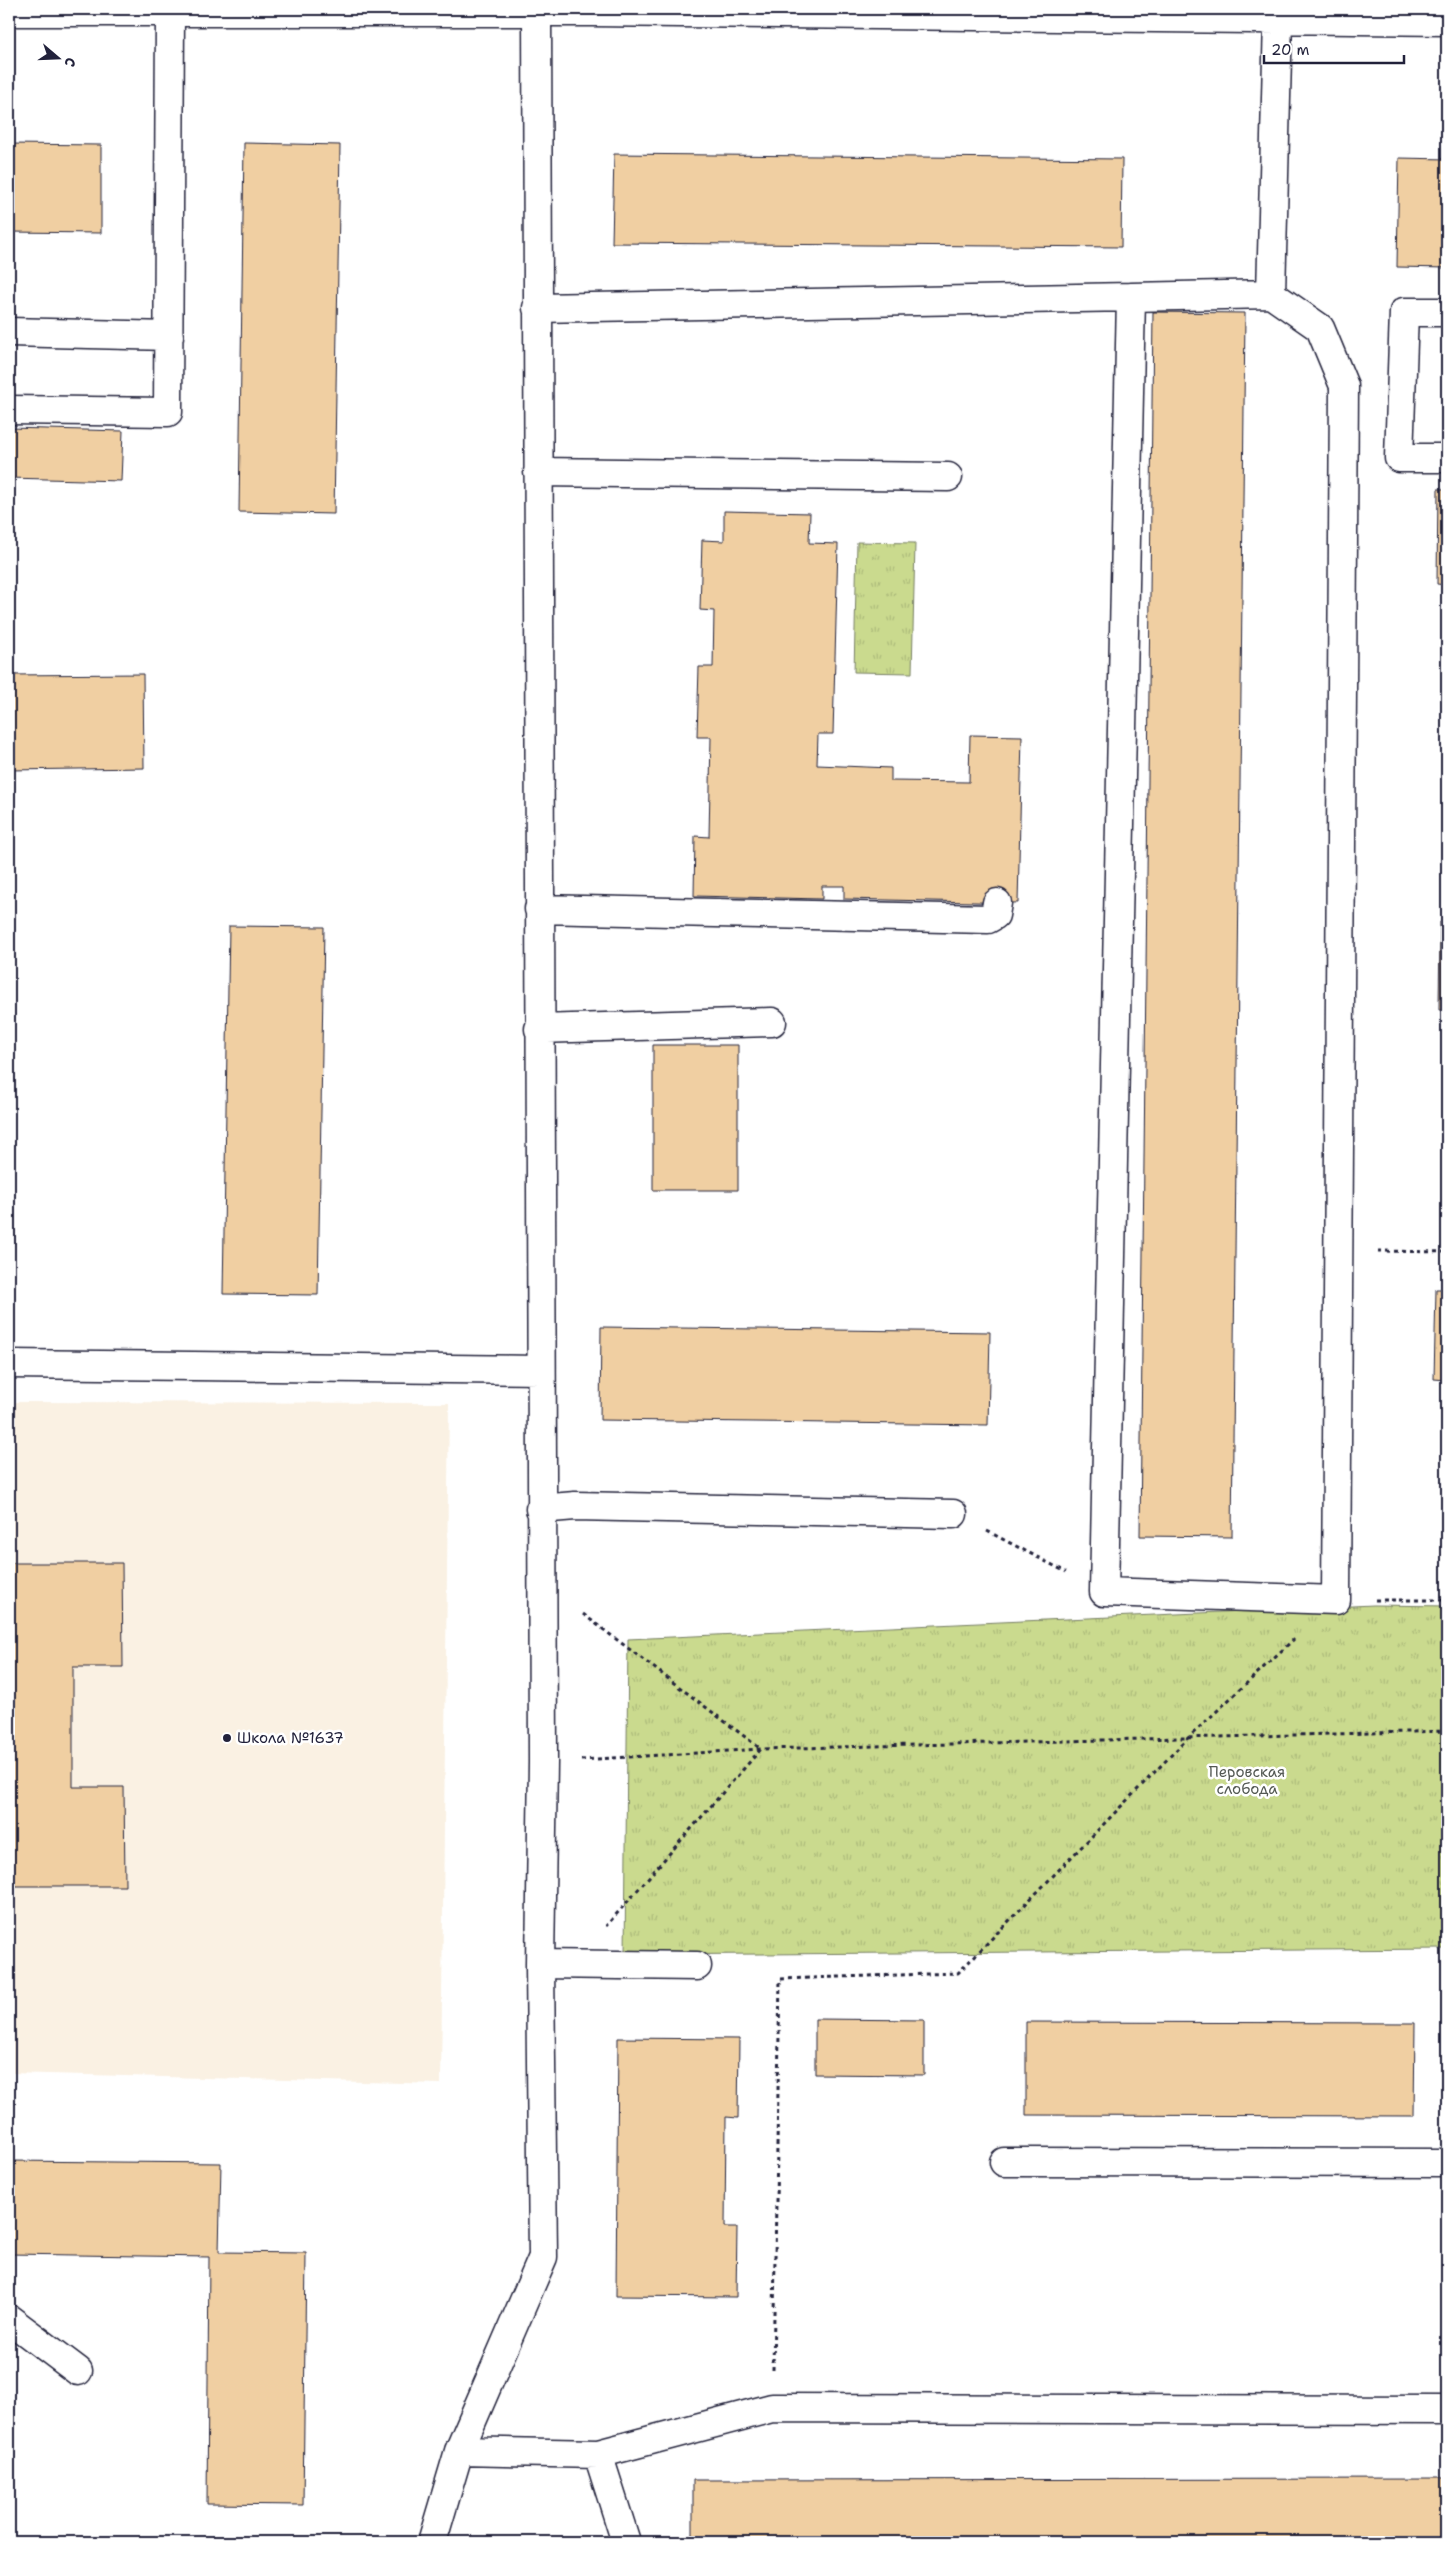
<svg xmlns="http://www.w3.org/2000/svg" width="1456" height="2551" viewBox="0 0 1456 2551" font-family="'Shantell Sans',sans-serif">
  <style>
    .built { fill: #faf1e3 }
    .park { fill: url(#park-tufts); stroke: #767e64 }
    .building { fill: #f0cfa2; stroke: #22223b }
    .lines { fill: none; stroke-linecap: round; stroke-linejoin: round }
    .minor-casing { stroke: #22223b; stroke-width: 31 }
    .path { stroke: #22223b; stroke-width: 3; stroke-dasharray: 4 4; stroke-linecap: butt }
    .minor { stroke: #fff; stroke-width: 28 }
    .poi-dot { fill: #22223b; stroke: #fff; stroke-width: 2 }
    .labels { text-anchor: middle; stroke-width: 5; stroke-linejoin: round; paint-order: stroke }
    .poi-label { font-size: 15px; fill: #22223b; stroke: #fff; text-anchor: start }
    .park-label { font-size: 15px; fill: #545954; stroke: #fff }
  </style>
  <defs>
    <pattern id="park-tufts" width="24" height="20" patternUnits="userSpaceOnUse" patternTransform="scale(1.25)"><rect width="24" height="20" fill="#cada8e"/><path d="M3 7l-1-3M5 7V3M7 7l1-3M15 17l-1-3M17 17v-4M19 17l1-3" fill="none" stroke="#adbb7b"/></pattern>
  </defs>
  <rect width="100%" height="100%" fill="#fff"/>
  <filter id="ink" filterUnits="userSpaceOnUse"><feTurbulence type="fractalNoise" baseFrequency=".02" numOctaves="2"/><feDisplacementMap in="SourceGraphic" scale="10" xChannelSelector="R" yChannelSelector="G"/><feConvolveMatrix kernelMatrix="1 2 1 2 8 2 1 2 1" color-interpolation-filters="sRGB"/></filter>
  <g filter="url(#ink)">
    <path class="built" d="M9,1402L449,1403L441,2084L9,2073Z"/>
    <path class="park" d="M857,542L915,543L912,673L854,672Z
      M1374,1605L1447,1606V1949L625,1955L628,1639Z"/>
    <path class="building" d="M244,143L340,145L334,514L239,512Z
      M9,144L101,145V233L9,232Z
      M614,154L1122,159L1121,247L612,243Z
      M1399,158L1447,159V268L1397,267Z
      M1153,312L1245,313L1232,1537L1140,1536Z
      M9,428L123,431L121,481L9,478Z
      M1438,489H1447V585L1437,584Z
      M724,511L810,513L809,543L838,544L833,734H818L817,765L891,768V781L969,782L970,735L1022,736L1018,903L844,899V886H822V899L694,896L695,836L709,837L711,737H697L699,667H713L714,611L700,610L702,540L724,541Z
      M143,674L144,768L9,770V675Z
      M1440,922H1447V1010H1439Z
      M229,926L324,927L318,1295L223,1294Z
      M653,1045H738V1190H653Z
      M1436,1289H1447V1380L1434,1379Z
      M601,1327L990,1332L988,1425L600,1420Z
      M9,1563H122L123,1667H73V1787H124L125,1886H9Z
      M815,2019L924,2020V2075L815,2074Z
      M1026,2022L1415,2023L1414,2116L1026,2115Z
      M618,2038L739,2039L738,2118L726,2117L725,2227H737L736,2297L616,2296Z
      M9,2161L221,2163L219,2252L306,2253L303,2505L207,2504L209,2257L9,2254Z
      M1447,2479V2542H693V2480Z"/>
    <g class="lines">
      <defs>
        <path id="minor" d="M9,12H591L1447,21
          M1271,294L1131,297L1104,1592L1336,1600L1344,386L1320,328L1271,294L1278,19
          M537,308L1131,297
          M1447,312H1404L1399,458H1447
          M9,332L169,336
          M9,410L168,412L170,12
          M538,472L948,477
          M539,909L988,919L995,915L997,903
          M539,1029L772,1022
          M9,1364L540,1370
          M540,1509L575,1506L953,1514
          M540,1964L697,1966
          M1004,2162L1447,2163
          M9,2319L78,2371
          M459,2451L598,2454L626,2542
          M598,2454L772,2408L1447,2410
          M432,2542L459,2451L543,2257L540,1964L543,1762L537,9"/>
      </defs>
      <use href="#minor" class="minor-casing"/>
      <path class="path" d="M1378,1251L1447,1252
        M987,1531L1066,1572
        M1375,1600H1447
        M583,1614L761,1749L606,1926
        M581,1760L761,1749L1447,1731
        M773,2370L780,1979L958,1973L1188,1738L1294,1639"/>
      <use href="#minor" class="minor"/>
    </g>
  </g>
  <circle class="poi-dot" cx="227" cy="1738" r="5"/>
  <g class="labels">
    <g class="poi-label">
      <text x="237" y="1743">Школа №1637</text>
    </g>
    <g class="park-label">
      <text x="1247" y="1777">Перовская<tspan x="1247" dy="17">слобода</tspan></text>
    </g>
  </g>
  <rect width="1456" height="2551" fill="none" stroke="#fff" stroke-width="30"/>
  <rect x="15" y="15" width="1426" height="2521" fill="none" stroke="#22223b" stroke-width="2" filter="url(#ink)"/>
  <g transform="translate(58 58) rotate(109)" stroke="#ffffff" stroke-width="4" paint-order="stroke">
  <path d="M0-4L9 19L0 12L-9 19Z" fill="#22223b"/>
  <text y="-8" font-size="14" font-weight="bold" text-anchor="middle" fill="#22223b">С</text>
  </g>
  <path d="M1264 55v8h140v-8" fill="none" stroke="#22223b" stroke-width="2.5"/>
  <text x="1271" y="55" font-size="15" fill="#22223b" stroke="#ffffff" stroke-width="4" paint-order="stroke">20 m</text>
</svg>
